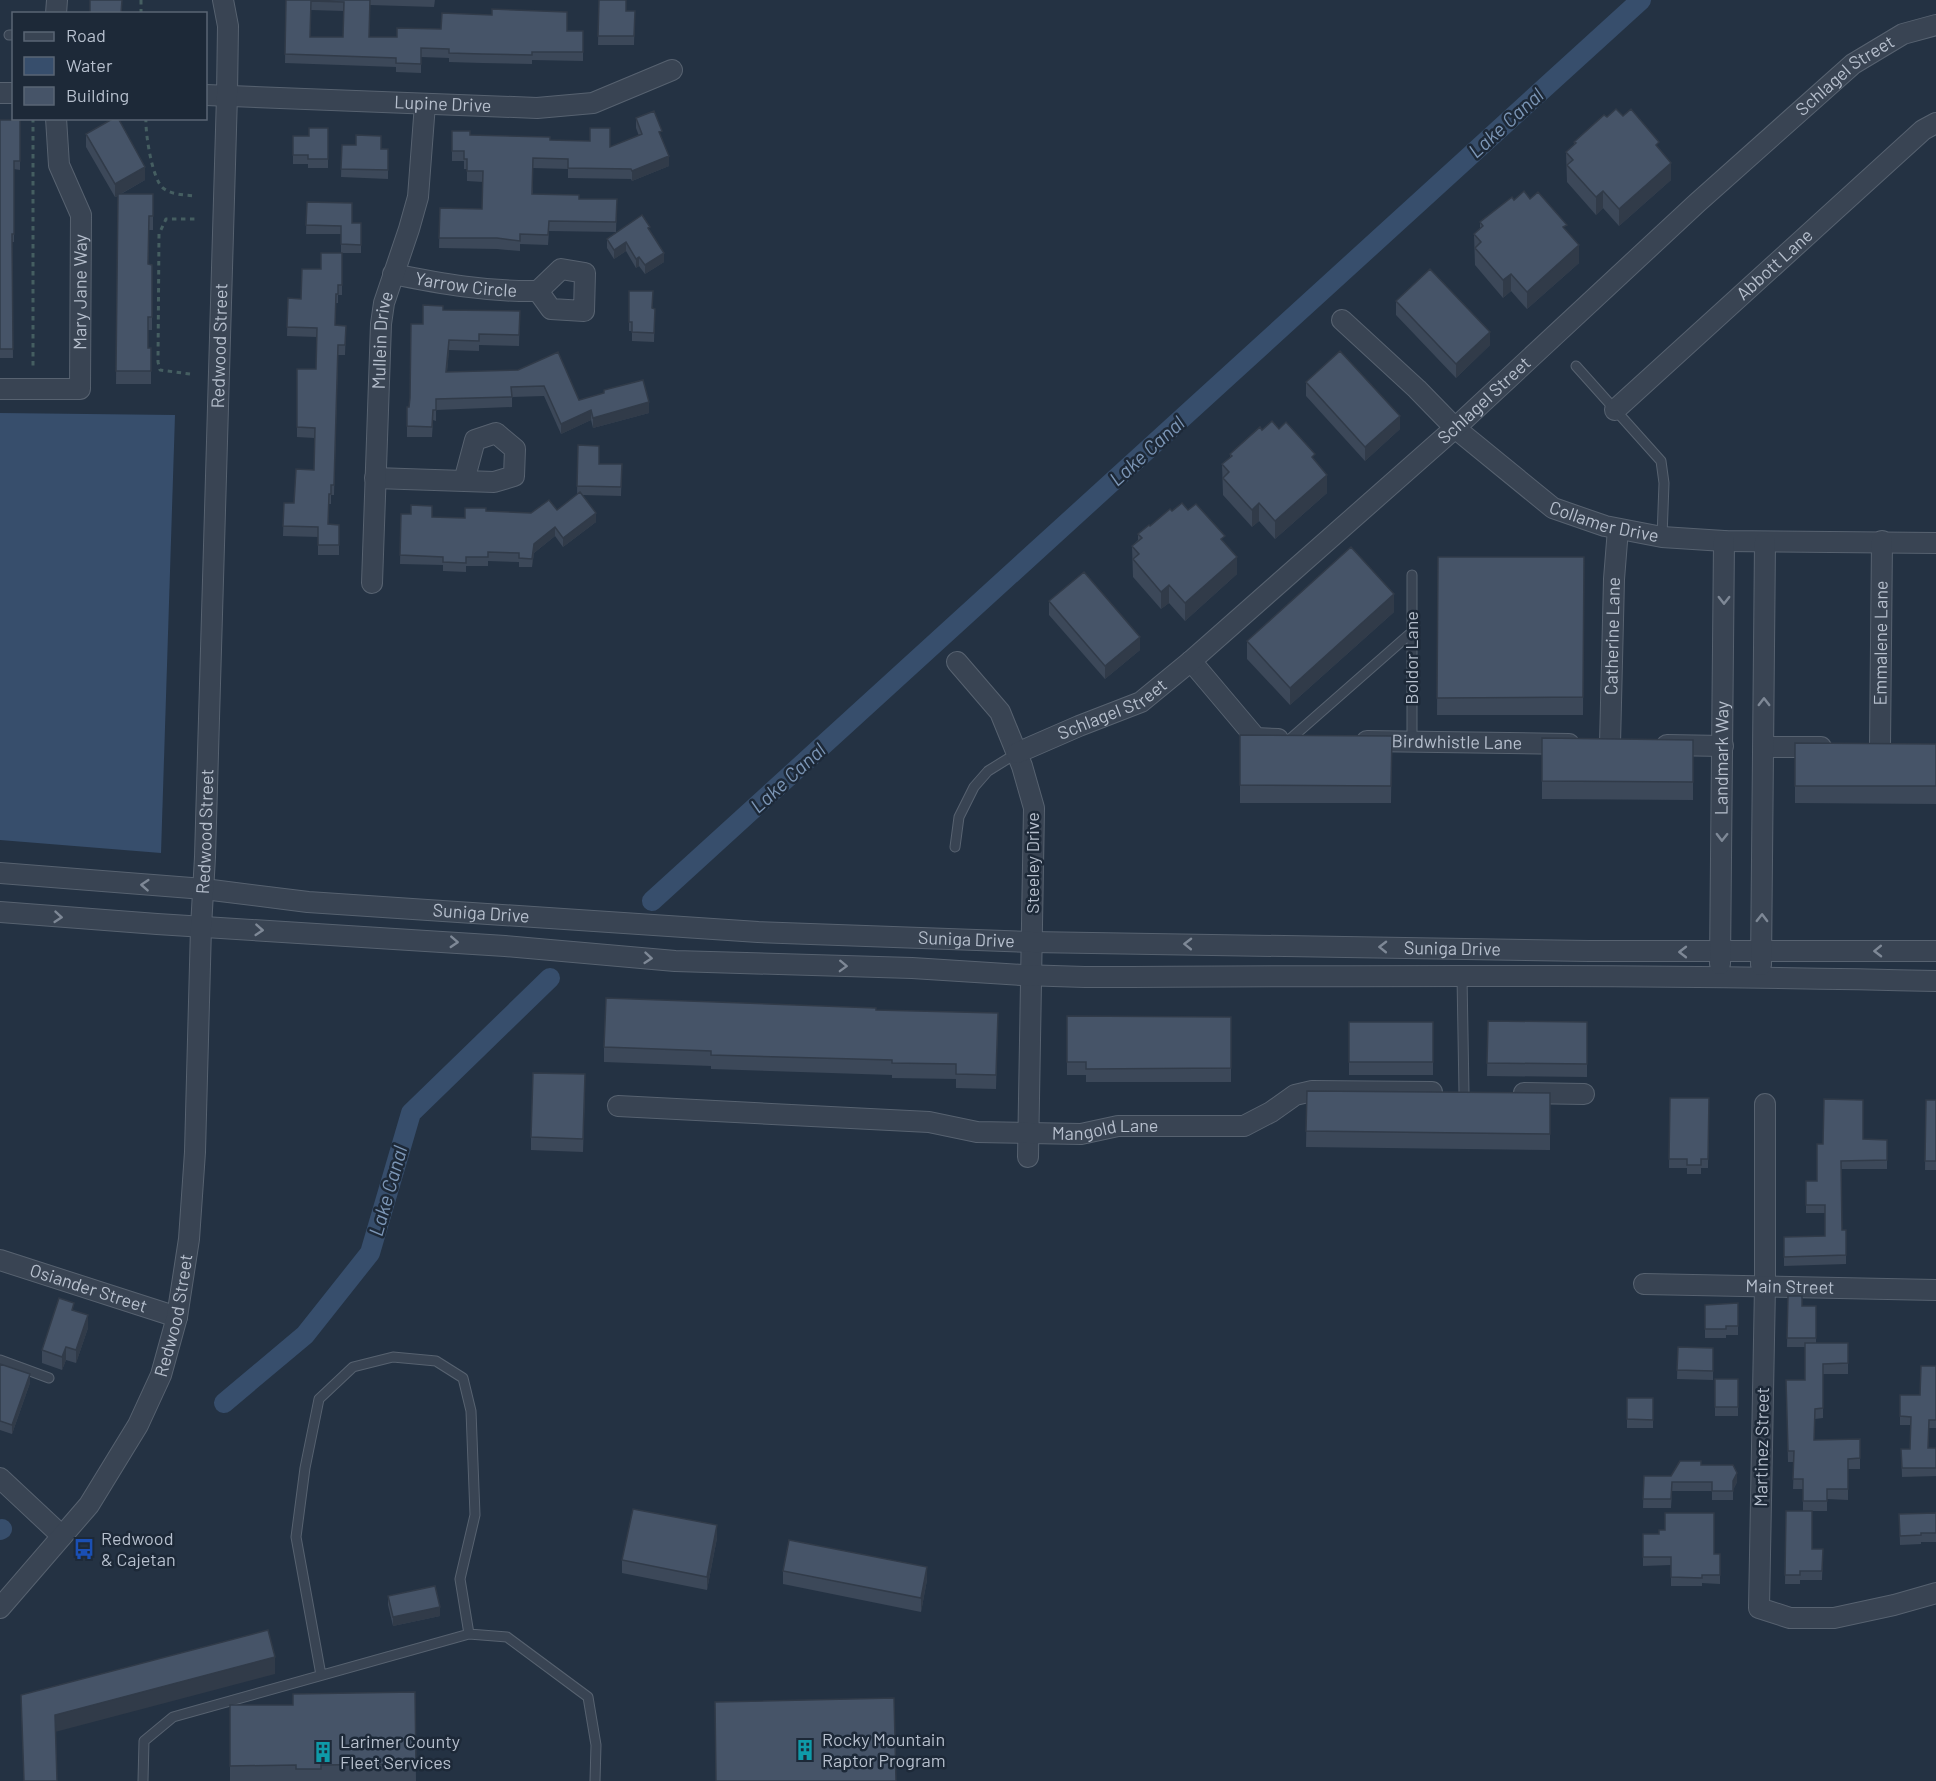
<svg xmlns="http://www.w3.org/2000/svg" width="1936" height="1781" viewBox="0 0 1936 1781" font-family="Barlow,sans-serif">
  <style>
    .water { fill: #374e6c }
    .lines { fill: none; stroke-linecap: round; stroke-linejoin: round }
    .canal { stroke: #374e6c; stroke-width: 20 }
    .service-casing { stroke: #576270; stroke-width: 11 }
    .minor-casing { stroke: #576270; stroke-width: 22 }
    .path { stroke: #455e61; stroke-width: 3; stroke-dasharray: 4.5 4.5; stroke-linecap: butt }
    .service { stroke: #394453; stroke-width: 9 }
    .minor { stroke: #394453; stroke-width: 20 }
    .wall { fill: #3c4859; fill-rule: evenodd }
    .shaded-wall { fill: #313b49 }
    .building { fill: #465468; stroke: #313b49; stroke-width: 1.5; fill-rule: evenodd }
    .oneway { stroke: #7e8896 }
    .labels { text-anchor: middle; stroke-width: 5; stroke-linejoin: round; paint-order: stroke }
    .street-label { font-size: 18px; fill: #b6bfcd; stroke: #1d2938 }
    .poi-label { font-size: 18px; fill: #b6bfcd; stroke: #1d2938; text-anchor: start }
    .water-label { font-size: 20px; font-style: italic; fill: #7c96b6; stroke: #1d2938 }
  </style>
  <rect width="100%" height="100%" fill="#243243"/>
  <path class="water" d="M0,413L175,415L161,853L0,840Z"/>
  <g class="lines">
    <path class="canal" d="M652,901L1641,0
      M224,1403L305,1335L370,1253L411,1113L550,978
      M0,1530L2,1529"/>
    <defs>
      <path id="service" d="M9,35H14
        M1576,366L1661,461L1664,483L1662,537
        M1412,575V742
        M1289,740L1412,632
        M955,847L959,817L974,787L988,771L1017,753
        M1462,976L1464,1093
        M0,1360L49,1378
        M321,1675L296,1537L305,1468L319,1399L353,1367L393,1357L436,1361L463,1378L471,1411L475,1515L460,1579L469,1634
        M143,1781L144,1741L173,1717L469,1634L507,1637L588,1697L596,1745L595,1781"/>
      <g id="minor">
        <path d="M56,14L57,0"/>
        <path d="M0,93H14"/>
        <path id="s1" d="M206,95L537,108L593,103L672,70"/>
        <path id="s2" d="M393,274C442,284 489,292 538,291L551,309L584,311L585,273L561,269L538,291"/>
        <path id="s3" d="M1342,320L1417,389L1455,428L1553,508L1605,526L1662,537L1724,541L1936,543"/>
        <path id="s4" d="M0,389H80L81,215L59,165L56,118"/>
        <path id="s5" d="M1615,410L1923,130L1936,123"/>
        <path d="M375,478L494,482L514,476L515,449L496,433L475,440L464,481"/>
        <path id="s6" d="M372,583L381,324L384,303L409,229L418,197L425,104"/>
        <path d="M1191,661L1256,738L1278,739"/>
        <path d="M957,662L1000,712L1022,766L1034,808L1028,1157"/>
        <path id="s7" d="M1367,741L1569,744"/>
        <path id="s8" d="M1610,744L1614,579L1618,529"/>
        <path d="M1667,745L1723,746"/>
        <path d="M1764,747H1821"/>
        <path id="s9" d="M1880,747L1882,541"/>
        <path id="s10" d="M1017,753L1079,726L1141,702L1191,661L1455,428L1697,203L1853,64L1903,34L1936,25"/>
        <path id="s11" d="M0,873L204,889L308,902L758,932L1032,942L1589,951H1936"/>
        <path d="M0,912L157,924L505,946L675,961L912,968L1022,975L1085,977C1369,976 1652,974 1936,981"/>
        <path id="s12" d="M1720,964L1724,541"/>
        <path d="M1761,965L1765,542"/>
        <path d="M1524,1093L1584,1094"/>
        <path d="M1765,1104V1286L1759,1608L1790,1618H1834L1894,1605L1936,1593"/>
        <path id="s13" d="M618,1106L929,1122L977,1132L1081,1134L1118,1126H1244L1271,1112L1295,1095L1312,1091L1432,1092"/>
        <path id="s14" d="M0,1260L177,1317"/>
        <path id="s15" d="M1644,1284L1936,1290"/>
        <path d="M0,1478L62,1536"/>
        <path id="s16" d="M0,1608L89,1505L138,1425L161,1375L177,1317L189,1239L195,1152L201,927L205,857L227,95L228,26L223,0"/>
      </g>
    </defs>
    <use href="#service" class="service-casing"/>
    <use href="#minor" class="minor-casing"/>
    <path class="path" d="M141,0V14
      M33,118V367
      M146,118C145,132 152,179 163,188C172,195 185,195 196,196
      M190,374L160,370L158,362L159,234L166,219H195"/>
    <use href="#service" class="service"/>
    <use href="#minor" class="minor"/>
  </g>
  <path class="wall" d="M286,0H435L434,7L370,5L369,37H397L441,29L583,31V61L532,60V64L482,63L449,62V58L421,57V73L396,72V67L285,63ZM311,10L344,11L343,37H310Z
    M599,0L626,11H635L634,45H598Z
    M1623,116L1659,149L1671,180L1619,226L1603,208L1596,215L1567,182L1566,152L1574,145V142L1607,117Z
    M636,118L662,139L669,166L632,181L631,179L568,178V169L533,168V194L579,199H617L616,232L549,231L548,245L520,244V251L497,249L439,248L440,208L482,209L483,182L467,181V169H464V161H452V131L470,135L550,140L610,147L639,136L636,128Z
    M0,120H20V170L14,169V242H12L13,358H0Z
    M328,128V168H308V164H293V136H309Z
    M86,134L145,180L121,194H153V230H149L148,264L152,265V330H148V348H151V384H116L118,196L115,197L86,147Z
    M342,145L388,149V179L341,177Z
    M1530,199L1567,231L1579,263L1527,309L1511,291L1503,298L1475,265L1474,234L1480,229V222L1514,200Z
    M307,202L352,223H361V253H342V295H338V303H336L335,325L346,326L345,355H338L334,495H331V504H329L328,524L339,525V555H318V537L283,536L284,503H294L314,470L315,438L297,437V369H316L317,337L287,336L288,298L301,299L321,269L341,253V234H306Z
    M650,231L664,262L645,274L639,266L636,268L626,251L614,259L607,248V239Z
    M629,291L652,308L655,309L654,342L632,341V331H629Z
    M1396,301L1490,345L1456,378L1396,315Z
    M520,311L519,346L479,345V351L449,350L447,372L518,370L579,400L604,394V390L649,413L593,428L591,420L561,434L544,396L512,397V407L436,410V421L433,420L432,437H407V407H409L423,324Z
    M1306,382L1400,429L1365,461L1306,396Z
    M1279,429L1315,461L1327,493L1275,539L1259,521L1252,527L1223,495L1222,464L1230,457V454L1262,430Z
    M578,445L599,464H622L621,496L582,495L596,522L563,547L555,536L534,553L532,567H519V562L488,561V566H466V572L443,571V565L400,564L401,514L432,517L465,518L486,511L531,513L557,510L577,495Z
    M1188,510L1225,543L1237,574L1185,621L1169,603L1161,609L1133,577L1132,546L1138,540V534L1172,511Z
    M1438,557H1584L1583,715H1437Z
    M1049,601L1140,650L1105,679L1049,615Z
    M1394,612L1290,705L1247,659V641Z
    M1240,735L1392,736L1391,803H1240Z
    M1542,738L1693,740V800L1542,799Z
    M1795,743L1936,744V804L1795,803Z
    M876,1010L998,1013L996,1089L956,1088V1079L892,1078V1075L711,1069V1066L604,1062V1047Z
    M1067,1016L1231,1017V1082H1086V1075H1067Z
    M1488,1021L1587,1022V1077L1487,1076Z
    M1349,1022H1433V1075H1349Z
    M585,1088L583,1152L531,1150V1137Z
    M1307,1091L1550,1093V1150L1306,1147Z
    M1670,1098H1709L1708,1168H1701V1174H1687V1168H1669Z
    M1926,1100H1936V1170H1925Z
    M1863,1139L1887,1140V1169H1841L1842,1230L1846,1232V1264L1784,1266V1237L1825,1236V1213H1806V1181H1817Z
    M1788,1296L1802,1306H1816V1343H1848V1374H1823V1418L1815,1419L1814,1440L1860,1439V1469H1848V1500L1827,1499V1511H1803V1489H1793L1794,1462H1788L1786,1380H1805V1347H1787Z
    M1738,1303V1335H1726V1338H1705V1305Z
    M74,1310L88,1328L76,1363L66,1360L62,1370L42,1363V1350Z
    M1678,1347L1713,1348V1380L1677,1379Z
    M0,1364L30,1383L12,1434L0,1430Z
    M1936,1366V1428H1929L1928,1448H1936V1476L1902,1477L1901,1449H1910L1911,1425H1900V1395H1920Z
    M1715,1379H1738V1416H1715Z
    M1627,1398H1653V1428H1627Z
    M1701,1465L1737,1482L1733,1490V1500H1712V1491H1672L1671,1508H1643L1644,1476H1671Z
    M1786,1511L1812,1549H1823L1822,1580H1800V1584H1785Z
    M1936,1513V1542H1921V1544L1900,1545L1899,1514Z
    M1643,1534L1714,1554H1720V1584L1702,1583V1586H1671V1565L1643,1566Z
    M717,1538L707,1590L622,1573V1560Z
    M783,1571L927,1580L921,1612L783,1584Z
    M388,1596L440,1616L393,1626L388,1605Z
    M415,1692L416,1781H230V1705H293Z"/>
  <path class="shaded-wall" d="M669,156V166L632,181V171Z
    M1671,163V180L1619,226V209Z
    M145,167V180L115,197V184Z
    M1603,191V208L1596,215V197Z
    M626,242V251L614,259V250Z
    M1579,245V263L1527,309V292Z
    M664,253V262L645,274V265Z
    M639,257V266L636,268V259Z
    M1511,274V291L1503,298V280Z
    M1490,332V345L1456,378V364Z
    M449,340V350L446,382V372Z
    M649,402V413L593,428V418Z
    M591,410V420L561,434V424Z
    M1400,416V429L1365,461V447Z
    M1327,475V493L1275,539V521Z
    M1259,503V521L1252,527V510Z
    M596,513V522L563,547V538Z
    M555,527V536L534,553L532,567L534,544Z
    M1237,557V574L1185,621V603Z
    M1169,585V603L1161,609V592Z
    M1394,594V612L1290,705V688Z
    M1140,637V650L1105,679V666Z
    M88,1315V1328L76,1363V1350Z
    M66,1347V1360L62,1370V1357Z
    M30,1374V1383L12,1434V1425Z
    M1737,1473V1482L1733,1490V1481Z
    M717,1525V1538L707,1590V1577Z
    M927,1567V1580L921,1612V1598Z
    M440,1607V1616L393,1626V1617Z
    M275,1657V1674L55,1732V1715Z"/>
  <path class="building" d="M90,0H122L121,14H90Z
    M286,0H370L369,37H397V28L441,29L442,13L492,15V9L567,12V31H583V52H532V55L482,54L449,53V49L421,48V64L396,63V58L285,54ZM311,1L344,2L343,37H310Z
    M599,0H626V11H635L634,36H598Z
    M1616,109L1623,116L1631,109L1659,142L1656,145L1671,163L1619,209L1603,191L1596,197L1567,165L1573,160L1566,152L1576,143L1574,142L1604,115L1607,117Z
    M654,111L662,131L659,132L669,156L632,171L631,169L568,168V159L533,158L532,194L579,195V199H617L616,222L549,221L548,235L520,234V241L497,238H439L440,208L482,209L483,171H467V159H464V151H452V131H470V135L550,137V140L590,141V128H610V147L642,134L636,118Z
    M114,118H118L145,167L115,184L86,134Z
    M0,120H20V161H14V234H12L13,349H0Z
    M309,128H328V159H308V155H293V136H309Z
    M356,135L381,136V149H388V170L341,169L342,145H356Z
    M1524,191L1530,199L1538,192L1567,225L1563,227L1579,245L1527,292L1511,274L1503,280L1475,248L1481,242L1474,234L1483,226L1480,222L1512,197L1514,200Z
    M118,194H153V216H149L148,264L152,265V317H148V348H151V371H116Z
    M307,202L352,203V223H361V245L341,244V226L306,225Z
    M642,215L650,227L648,228L664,253L645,265L639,257L636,259L626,242L614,250L607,239Z
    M321,253H342V285H338V294H336L335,325L346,326L345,345H338L334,485H331V494H329L328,524L339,525V545H318V527L283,526L284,503H294L296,469L314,470L315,428L297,427V369H316L317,328L287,327L288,298L301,299L302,269H321Z
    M1430,269L1490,332L1456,364L1396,301Z
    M629,291H653L652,308L655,309L654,333L632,332V322H629Z
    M423,305L443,306V310L520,311L519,335L479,334V341L449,340L446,372L518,370L558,352L579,400L604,393V390L643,380L649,402L593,418L591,410L561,424L544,386L511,387L512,397L436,399V410H433L432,427L407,426V407H409L410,398L411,324H423Z
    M1340,351L1400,416L1365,447L1306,382Z
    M1272,421L1279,429L1286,422L1315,454L1312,457L1327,475L1275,521L1259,503L1252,510L1223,478L1229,472L1222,464L1232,456L1230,454L1260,427L1262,430Z
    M578,445L599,446V464H622L621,487L577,486Z
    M580,492L596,513L563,538L555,527L534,544L532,559L519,558V553L488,552V557H466V563L443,562V557L400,555L401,514H411V505L432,506V517L465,518V508H486V511L531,513L549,500L557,510Z
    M1182,503L1188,510L1196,504L1225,536L1221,539L1237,557L1185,603L1169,585L1161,592L1133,559L1139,554L1132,546L1142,538L1138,534L1149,525L1150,526L1170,509L1172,511Z
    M1351,547L1394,594L1290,688L1247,641Z
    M1438,557H1584L1583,697L1437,698Z
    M1084,572L1140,637L1105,666L1049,601Z
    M1240,735L1392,736L1391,786L1240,785Z
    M1542,738L1693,740V782L1542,781Z
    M1795,743L1936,744V786H1795Z
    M606,998L876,1008V1010L998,1013L996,1075L956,1074V1064L892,1063V1060L711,1055V1051L604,1047Z
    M1067,1016L1231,1017V1068L1086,1069V1062H1067Z
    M1488,1021L1587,1022V1064L1487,1063Z
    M1349,1022H1433V1062H1349Z
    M533,1073L585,1074L583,1139L531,1137Z
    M1307,1091L1550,1093V1134L1306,1131Z
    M1670,1098H1709L1708,1159H1701V1165H1687V1159H1669Z
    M1824,1099L1863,1100V1139L1887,1140V1160L1841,1161L1842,1230H1846V1255L1784,1257V1237L1825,1236V1205H1806V1181H1817V1144H1823Z
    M1926,1100H1936V1161H1925Z
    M1788,1296H1802V1306H1816V1338H1787Z
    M59,1298L74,1303L72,1310L88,1315L76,1350L66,1347L62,1357L42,1350Z
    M1738,1303V1326H1726V1329H1705V1305Z
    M1805,1343H1848V1363L1823,1364V1408L1815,1409L1814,1440L1860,1439V1458L1848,1459V1489H1827V1501H1803V1479H1793L1794,1451H1788L1786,1380H1805Z
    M1678,1347L1713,1348V1371L1677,1370Z
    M0,1364L30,1374L12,1425L0,1421Z
    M1921,1366H1936V1420H1929L1928,1448H1936V1468H1902L1901,1449H1910L1911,1417L1900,1416V1395H1920Z
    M1715,1379H1738V1407H1715Z
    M1627,1398H1653V1420L1627,1419Z
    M1680,1461H1701V1465H1733L1737,1473L1733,1481V1491H1712V1482H1672L1671,1499H1643L1644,1476H1671Z
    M633,1509L717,1525L707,1577L622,1560Z
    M1786,1511H1812V1549H1823L1822,1571H1800V1575H1785Z
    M1665,1513H1714V1554H1720V1575H1702V1578L1671,1577V1557H1643V1534H1659V1530H1665Z
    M1936,1513V1533H1921V1535L1900,1536L1899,1514Z
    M789,1540L927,1567L921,1598L783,1571Z
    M435,1586L440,1607L393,1617L388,1596Z
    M268,1630L275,1657L55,1715L57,1781H24L21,1695Z
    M415,1692L416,1764L321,1765V1769H296V1765L230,1766V1705H293V1694Z
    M894,1698L896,1781H716L715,1702Z"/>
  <defs><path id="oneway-chevron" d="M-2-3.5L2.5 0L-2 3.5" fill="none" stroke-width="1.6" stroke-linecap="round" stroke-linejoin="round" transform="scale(1.5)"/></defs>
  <g class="oneway">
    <use href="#oneway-chevron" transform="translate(1724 600) rotate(90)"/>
    <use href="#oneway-chevron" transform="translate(1764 702) rotate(-90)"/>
    <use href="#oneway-chevron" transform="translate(1722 837) rotate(91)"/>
    <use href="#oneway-chevron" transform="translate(145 885) rotate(-176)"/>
    <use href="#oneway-chevron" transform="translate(58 917) rotate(5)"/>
    <use href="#oneway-chevron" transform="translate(1762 918) rotate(-89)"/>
    <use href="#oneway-chevron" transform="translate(259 930) rotate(4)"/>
    <use href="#oneway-chevron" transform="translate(454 942) rotate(3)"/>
    <use href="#oneway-chevron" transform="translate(1188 944) rotate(-179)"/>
    <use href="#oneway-chevron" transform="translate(1383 947) rotate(-179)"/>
    <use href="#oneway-chevron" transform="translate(1878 951) rotate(179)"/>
    <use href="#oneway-chevron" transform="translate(1683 952) rotate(-180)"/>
    <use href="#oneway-chevron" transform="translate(648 958) rotate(5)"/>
    <use href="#oneway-chevron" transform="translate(843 966) rotate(2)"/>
  </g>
  <defs>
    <symbol id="bus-bare" viewBox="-9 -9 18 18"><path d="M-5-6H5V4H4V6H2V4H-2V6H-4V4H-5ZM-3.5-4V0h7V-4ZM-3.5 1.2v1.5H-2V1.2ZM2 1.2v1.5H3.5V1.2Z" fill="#1a4fb4" stroke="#1d2938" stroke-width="2.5" paint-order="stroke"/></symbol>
    <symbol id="building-bare" viewBox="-9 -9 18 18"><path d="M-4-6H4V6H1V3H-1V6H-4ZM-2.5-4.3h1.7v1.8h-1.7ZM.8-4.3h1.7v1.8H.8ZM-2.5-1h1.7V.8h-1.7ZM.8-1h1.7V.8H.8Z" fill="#0f9aa8" stroke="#1d2938" stroke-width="2.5" paint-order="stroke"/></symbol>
  </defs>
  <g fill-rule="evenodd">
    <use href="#bus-bare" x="69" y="1534" width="30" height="30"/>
    <use href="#building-bare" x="790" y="1735" width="30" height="30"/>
    <use href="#building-bare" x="308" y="1737" width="30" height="30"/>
  </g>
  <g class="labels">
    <g class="street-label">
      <text dy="6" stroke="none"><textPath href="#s10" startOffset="1077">Schlagel Street</textPath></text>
      <text dy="6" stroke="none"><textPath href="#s1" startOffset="237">Lupine Drive</textPath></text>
      <text dy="6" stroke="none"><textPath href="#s5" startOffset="216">Abbott Lane</textPath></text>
      <text dy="6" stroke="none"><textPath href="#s2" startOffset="74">Yarrow Circle</textPath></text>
      <text dy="6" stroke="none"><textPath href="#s4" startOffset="177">Mary Jane Way</textPath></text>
      <text dy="6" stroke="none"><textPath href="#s6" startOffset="243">Mullein Drive</textPath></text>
      <text dy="6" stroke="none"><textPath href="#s16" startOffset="1318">Redwood Street</textPath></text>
      <text dy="6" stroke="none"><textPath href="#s10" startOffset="591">Schlagel Street</textPath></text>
      <text dy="6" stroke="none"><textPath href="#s3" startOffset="336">Collamer Drive</textPath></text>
      <text dy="6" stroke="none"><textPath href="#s8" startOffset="108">Catherine Lane</textPath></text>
      <text dy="6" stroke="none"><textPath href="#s9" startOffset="104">Emmalene Lane</textPath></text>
      <text transform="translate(1412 658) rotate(-90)" y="6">Boldor Lane</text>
      <text dy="6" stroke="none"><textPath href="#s10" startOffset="105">Schlagel Street</textPath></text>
      <text dy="6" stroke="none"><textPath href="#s7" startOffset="90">Birdwhistle Lane</textPath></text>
      <text dy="6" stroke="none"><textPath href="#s12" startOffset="206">Landmark Way</textPath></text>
      <text dy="6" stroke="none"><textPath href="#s16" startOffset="832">Redwood Street</textPath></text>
      <text transform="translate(1033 863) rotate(-90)" y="6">Steeley Drive</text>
      <text dy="6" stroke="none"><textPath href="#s11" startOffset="483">Suniga Drive</textPath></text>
      <text dy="6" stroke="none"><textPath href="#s11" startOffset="969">Suniga Drive</textPath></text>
      <text dy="6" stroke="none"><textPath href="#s11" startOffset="1455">Suniga Drive</textPath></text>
      <text dy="6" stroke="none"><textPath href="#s13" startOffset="489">Mangold Lane</textPath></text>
      <text dy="6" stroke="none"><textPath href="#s15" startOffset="146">Main Street</textPath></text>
      <text dy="6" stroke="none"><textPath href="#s14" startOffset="93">Osiander Street</textPath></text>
      <text dy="6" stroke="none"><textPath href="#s16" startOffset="346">Redwood Street</textPath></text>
      <text transform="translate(1762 1447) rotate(-89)" y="6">Martinez Street</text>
    </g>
    <g class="poi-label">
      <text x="101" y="1545">Redwood<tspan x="101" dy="21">&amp; Cajetan</tspan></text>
      <text x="822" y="1746">Rocky Mountain<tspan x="822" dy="21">Raptor Program</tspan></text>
      <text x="340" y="1748">Larimer County<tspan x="340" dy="21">Fleet Services</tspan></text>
    </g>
    <g class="water-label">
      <text transform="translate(1506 123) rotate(-42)" y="7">Lake Canal</text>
      <text transform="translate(1147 451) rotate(-42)" y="7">Lake Canal</text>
      <text transform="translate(788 778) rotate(-42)" y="7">Lake Canal</text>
      <text transform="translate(388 1191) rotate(-74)" y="7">Lake Canal</text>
    </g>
  </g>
  <rect x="12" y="12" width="195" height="108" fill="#1d2938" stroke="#5a6574" stroke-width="1.5"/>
  <rect x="24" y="32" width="30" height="9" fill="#394453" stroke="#5a6574" stroke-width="1.5"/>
  <text x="66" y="42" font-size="18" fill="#b6bfcd">Road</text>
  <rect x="24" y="57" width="30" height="18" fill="#374e6c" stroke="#5a6574" stroke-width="1.5"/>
  <text x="66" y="72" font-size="18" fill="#b6bfcd">Water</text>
  <rect x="24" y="87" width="30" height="18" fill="#465468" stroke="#5a6574" stroke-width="1.5"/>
  <text x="66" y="102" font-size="18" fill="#b6bfcd">Building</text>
</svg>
